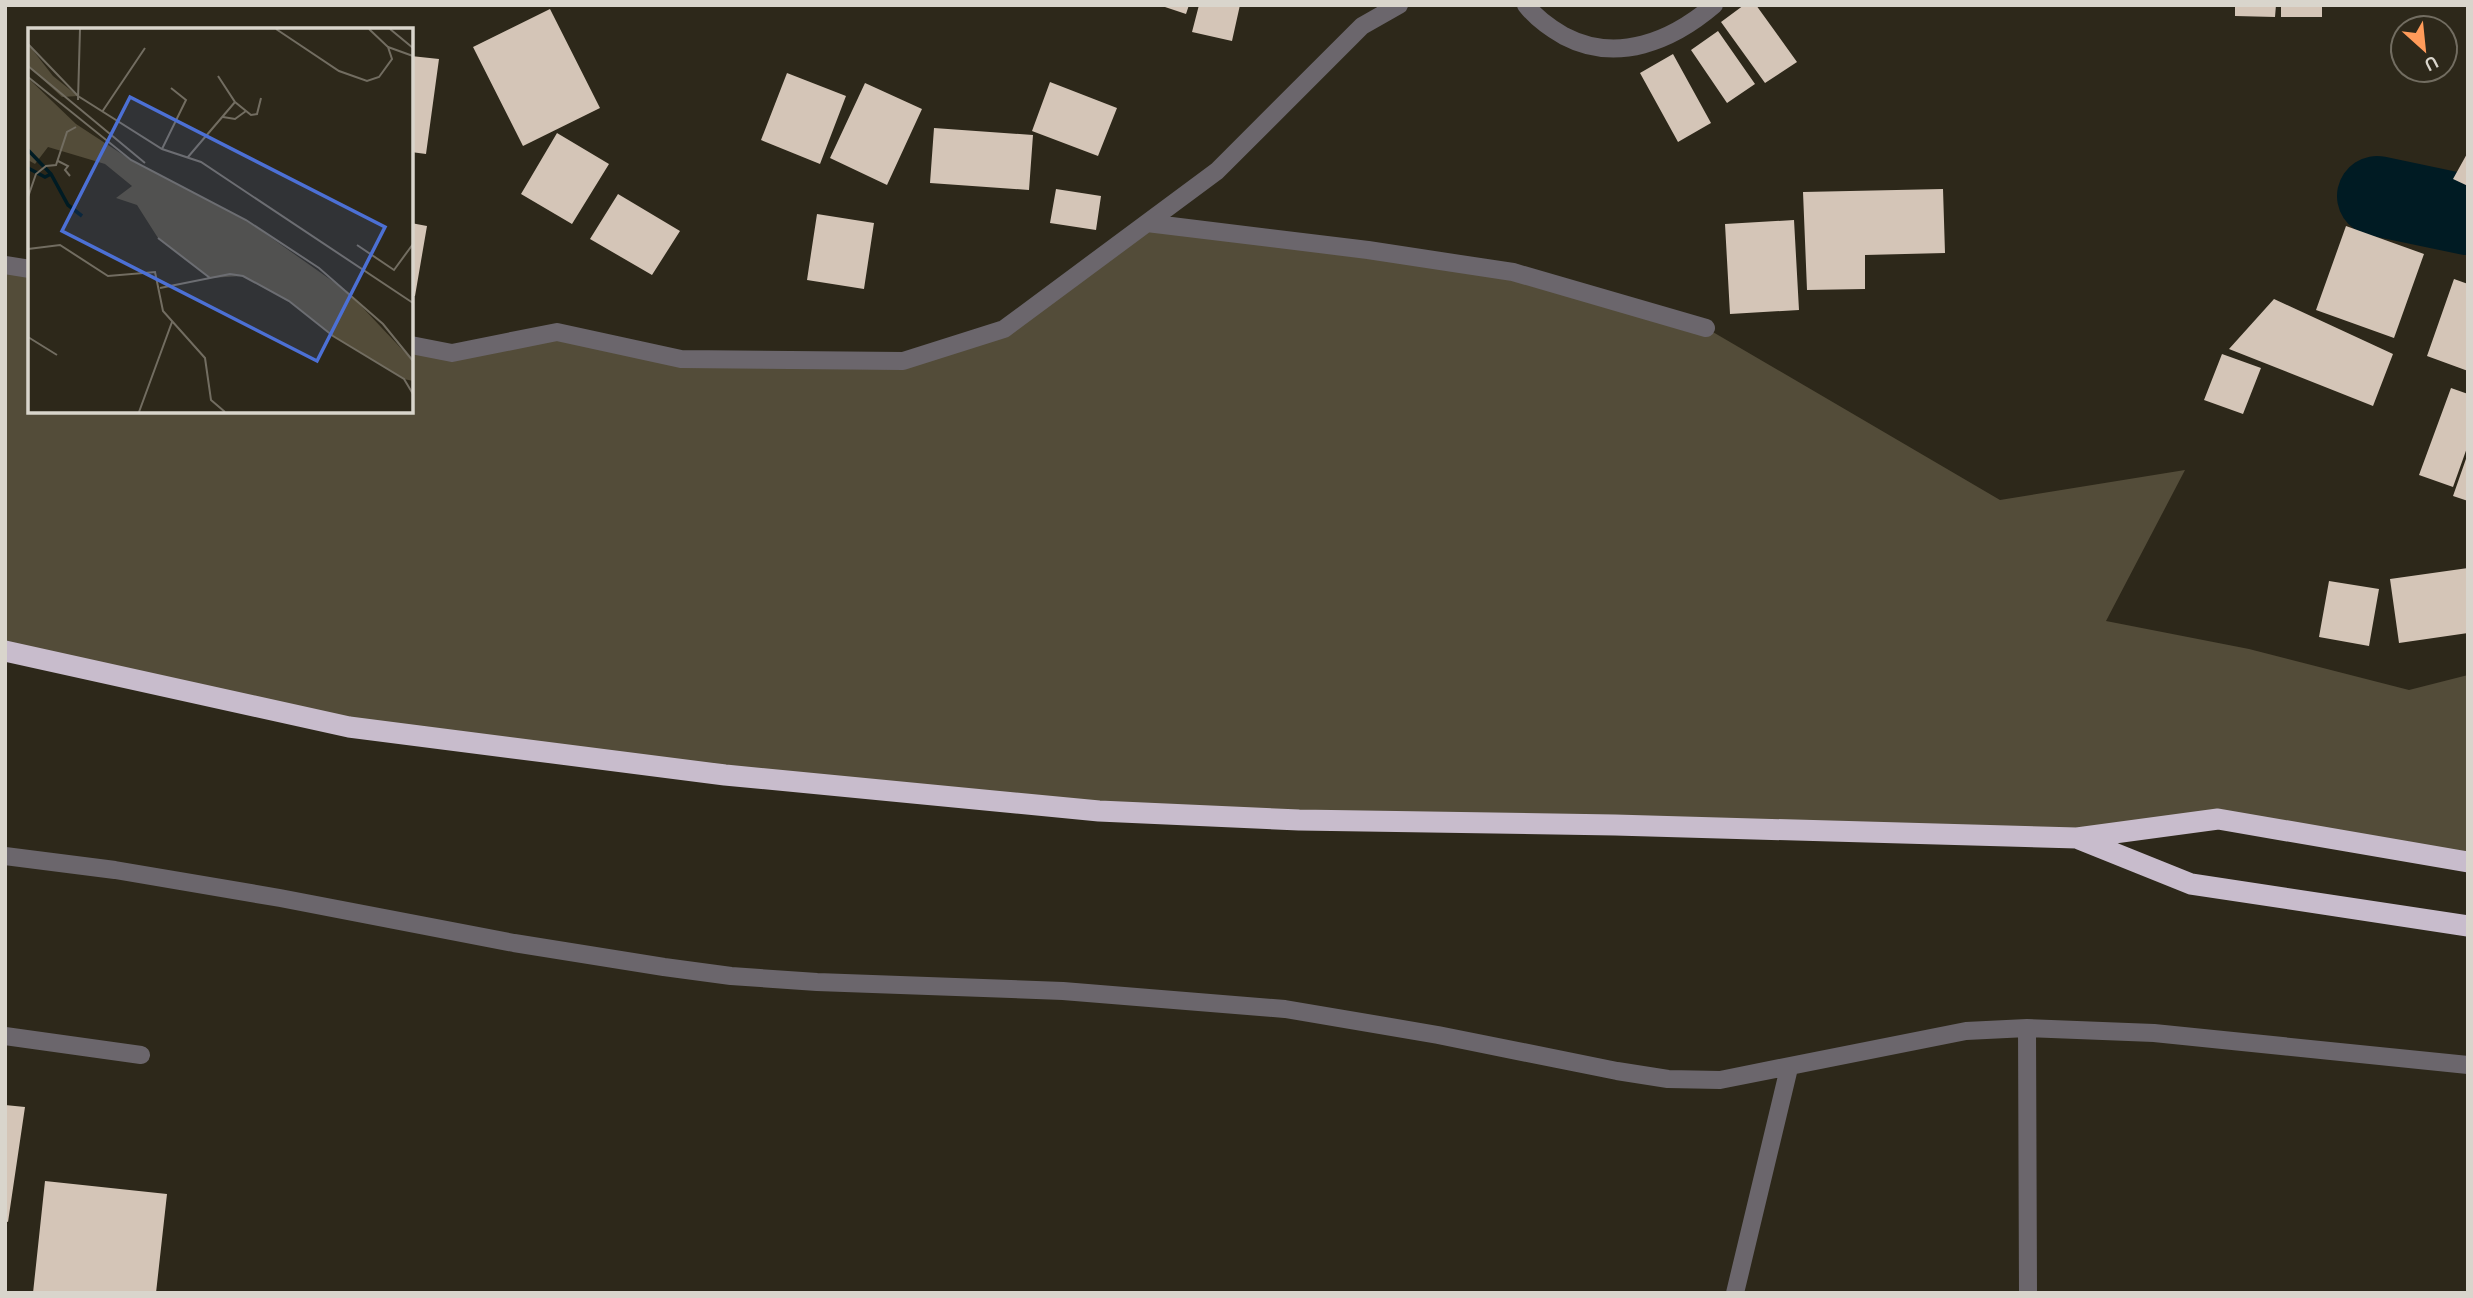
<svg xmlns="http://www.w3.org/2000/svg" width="2473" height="1298" viewBox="0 0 2473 1298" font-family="Karla,sans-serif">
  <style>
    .green { fill: #534c39 }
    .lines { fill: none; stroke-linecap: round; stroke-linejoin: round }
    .river { stroke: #001b23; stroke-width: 80 }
    .building { fill: #d4c5b7 }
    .minor { stroke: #6b666c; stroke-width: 18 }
    .highway { stroke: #c8bccc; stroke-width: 21 }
    .inset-river { fill: none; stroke: #001b23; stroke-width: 3.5 }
    .inset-road { fill: none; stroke: #726d61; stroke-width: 2 }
    .view { fill: #4c70d5; fill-opacity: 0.15; stroke: #4c70d5; stroke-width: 3.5 }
    .inset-edge { fill: none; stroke: #d9d5cc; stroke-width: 3.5 }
  </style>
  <rect width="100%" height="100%" fill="#2d281a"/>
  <path class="green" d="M1147,223L1513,272L1706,328L2000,500L2185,470L2106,621L2249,649L2409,690L2468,675V862L2218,819L2077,838L1099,811L349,727L5,649V267L30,272V411H411V347L453,355L557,332L681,359L903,361L1004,329Z"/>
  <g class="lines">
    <path class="river" d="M2377,196L2468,215"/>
  </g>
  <path class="building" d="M1159,5H1189L1186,14Z
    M1199,5H1240L1232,41L1192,32Z
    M1744,5H1756L1797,62L1765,83L1721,22Z
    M2235,5H2276L2275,17L2235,16Z
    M2281,5H2322V17H2281Z
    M550,9L600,108L523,146L473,47Z
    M1718,31L1755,84L1727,103L1691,50Z
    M1673,54L1711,123L1678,142L1640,73Z
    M411,56L439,59L426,154L411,152Z
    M787,73L846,96L820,164L761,140Z
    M1050,82L1117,108L1098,156L1032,131Z
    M865,83L922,109L887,185L830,158Z
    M934,128L1033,135L1029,190L930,183Z
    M557,133L609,164L572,224L521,194Z
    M2468,152V186L2453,179Z
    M1056,189L1101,196L1096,230L1050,223Z
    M1943,189L1945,253L1865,255V289L1807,290L1803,192Z
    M618,194L680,231L652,275L590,239Z
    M817,214L874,223L864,289L807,280Z
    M1794,220L1799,310L1730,314L1725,224Z
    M411,223L427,226L415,296H411Z
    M2346,226L2424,254L2394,338L2316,310Z
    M2454,279L2468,284V371L2427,356Z
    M2274,299L2393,354L2373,406L2229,349Z
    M2222,354L2261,368L2243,414L2204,400Z
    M2451,388L2468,394V445L2453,487L2419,475Z
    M2467,456L2468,457V501L2453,496Z
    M2468,568V633L2399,643L2390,579Z
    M2329,581L2379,589L2369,646L2319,637Z
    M5,1105L25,1107L8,1222L5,1221Z
    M45,1181L167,1194L156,1293H33Z"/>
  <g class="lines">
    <path class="minor" d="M1526,5C1536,18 1550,28 1564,36C1617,64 1672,41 1714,5
      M1147,223L1368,250L1513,272L1706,328
      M5,265L30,269
      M411,345L452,353L557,332L681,359L903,361L1004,329L1217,171L1362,26L1399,5
      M5,856L115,870L280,898L514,943L664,967L731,976L817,982L1063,991L1285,1009L1438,1035L1617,1071L1668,1079L1720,1080L1966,1031L2027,1028L2154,1033L2468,1065
      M2027,1028L2028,1293
      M5,1036L141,1055
      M1735,1293L1789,1068"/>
    <path class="highway" d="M5,651L349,727L725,775L1099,811L1299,820L1615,825L2077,838L2218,819L2468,862
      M2079,839L2191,884L2468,926"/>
  </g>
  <g transform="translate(28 28)">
    <rect width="385" height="385" fill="#2d281a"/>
    <path d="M0,16L25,48L50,68L34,69L0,38ZM0,50L48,96L103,132L218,192L320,264L385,333V353L376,351L305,308L261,273L214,248L182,250L130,210L109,177L88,170L104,158L77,136L20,119L7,136L0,132Z" fill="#534c39"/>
    <path class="inset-river" d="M0,122L23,146L40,177L54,188M0,140L17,149L23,146"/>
    <path class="inset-road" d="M248,1L311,43L339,53L351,49L364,31L360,19L341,1M362,1L385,20M0,16L50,68L134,121L173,134L385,275M360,19L385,28M0,38L117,135M190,48L207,74L223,87L229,86L233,70M0,49L103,132L218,192L291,240L355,296L385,333M50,72L52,1M74,84L117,20M195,89L207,91L218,83M134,121L158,72L143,60M160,129L207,74M30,133L40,138L37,142L42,148M0,169L8,146L18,138L28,137L39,104L48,99M130,210L182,250M329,217L366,242L385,216M0,221L32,217L80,248L127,244L135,283L177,330L183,372L197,384M132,260L202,246L215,248L261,273L305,308L376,351L385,366M0,309L29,327M111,384L144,294"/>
    <path class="view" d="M102,69L357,199L289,333L34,203Z"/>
    <rect width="385" height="385" class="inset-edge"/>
  </g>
  <rect width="2473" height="1298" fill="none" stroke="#d9d5cc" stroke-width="14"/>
  <g transform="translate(2424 49) rotate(153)"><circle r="33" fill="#2d281a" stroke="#726d61" stroke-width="2"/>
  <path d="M0-5L12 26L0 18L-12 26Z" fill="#ff9b5a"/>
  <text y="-10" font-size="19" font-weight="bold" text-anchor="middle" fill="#d9d5cc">U</text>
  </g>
</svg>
